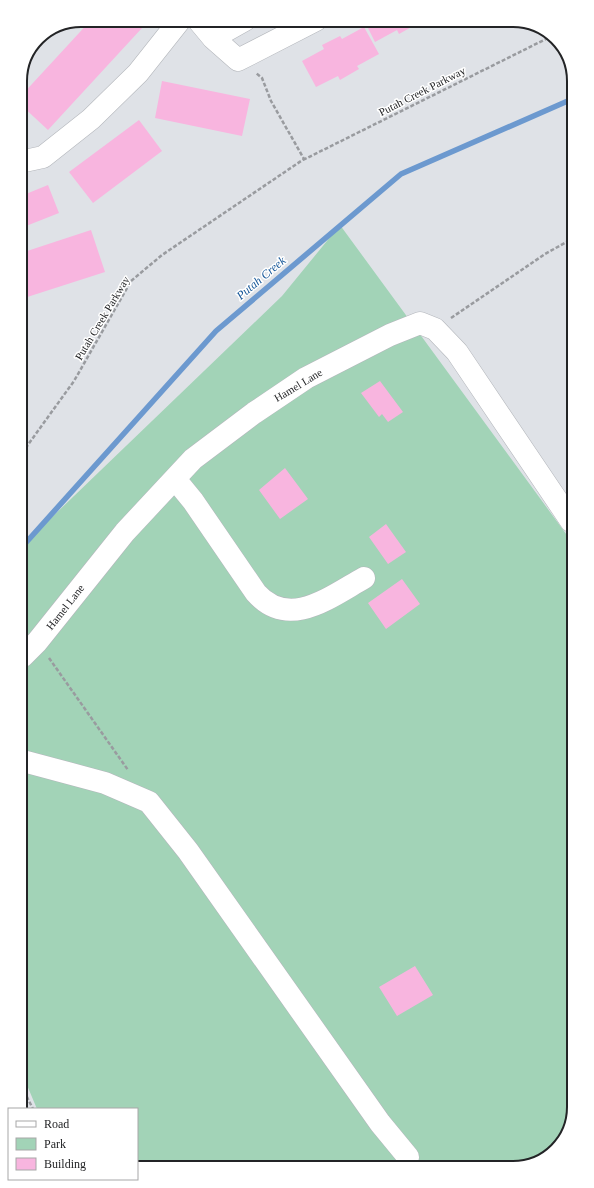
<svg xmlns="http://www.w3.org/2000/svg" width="594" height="1188" viewBox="0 0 594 1188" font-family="'Times New Roman',serif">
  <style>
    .green { fill: #a2d3b7 }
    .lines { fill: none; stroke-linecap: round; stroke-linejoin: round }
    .stream { stroke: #6c99cf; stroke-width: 5.5 }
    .building { fill: #f8b5df }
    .minor-casing { stroke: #b4b7bc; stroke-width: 23 }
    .path { stroke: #999b9f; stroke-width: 2.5; stroke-dasharray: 4 2; stroke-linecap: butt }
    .minor { stroke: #fff; stroke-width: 22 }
    .labels { text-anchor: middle; stroke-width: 3; stroke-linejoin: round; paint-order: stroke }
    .street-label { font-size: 11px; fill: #232426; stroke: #fff }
    .water-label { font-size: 12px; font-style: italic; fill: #185899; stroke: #fff }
    .rim { fill: none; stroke: #232426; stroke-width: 2 }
  </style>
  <rect width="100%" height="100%" fill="#dfe2e7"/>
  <path class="green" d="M340,225L572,542L574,1107L564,1141L536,1163L137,1167V1109H37L24,1078L22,546L282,296Z"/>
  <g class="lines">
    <path class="stream" d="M22,547L216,331L401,174L570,100"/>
  </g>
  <path class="building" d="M91,20H133L142,28L48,130L20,104V97Z
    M364,20H412L415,25L399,34L397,30L375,42Z
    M364,27L379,54L357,66L359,69L340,80L338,76L316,87L302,61L324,49L322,45L340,36L342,39Z
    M162,81L250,99L242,136L155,118Z
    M139,120L162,151L93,203L69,172Z
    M48,185L59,213L21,228V196Z
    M91,230L105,272L21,299V253Z
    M380,381L403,412L388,422L382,414L379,417L361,393Z
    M285,468L308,499L280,519L259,490Z
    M386,524L406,552L388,564L369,537Z
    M402,579L420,604L386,629L368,603Z
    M415,966L433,995L397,1016L379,987Z"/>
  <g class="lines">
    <defs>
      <path id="minor" d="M198,20L213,38L245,20
        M213,38L238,60L316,20
        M20,162L43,157L91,119L138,73L180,20
        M175,479L193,501L256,593C289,630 330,597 364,578
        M23,656L37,642L125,532L193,459L254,413L306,378L390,335L420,323L435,329L457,352L571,521
        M23,761L105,783L149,802L188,851L380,1123L408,1157"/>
    </defs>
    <use href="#minor" class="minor-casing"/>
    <path class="path" d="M303,160L552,36
      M451,318L545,254L570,240
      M22,453L74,381L131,281L162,255L304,159L271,101L262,78L256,73
      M49,658L128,770
      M24,1091L33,1109"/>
    <use href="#minor" class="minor"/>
  </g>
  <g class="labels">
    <g class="street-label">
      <text transform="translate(422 91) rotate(-27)" y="4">Putah Creek Parkway</text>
      <text transform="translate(102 318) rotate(-59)" y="4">Putah Creek Parkway</text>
      <text transform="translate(298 385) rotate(-31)" y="4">Hamel Lane</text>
      <text transform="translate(65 607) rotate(-52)" y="4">Hamel Lane</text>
    </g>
    <g class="water-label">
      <text transform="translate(261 278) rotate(-40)" y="4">Putah Creek</text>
    </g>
  </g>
  <path d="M0 0H594V1188H0ZM81 27H513A54 54 0 0 1 567 81V1107A54 54 0 0 1 513 1161H81A54 54 0 0 1 27 1107V81A54 54 0 0 1 81 27Z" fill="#fff" fill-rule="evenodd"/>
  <path class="rim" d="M81 27H513A54 54 0 0 1 567 81V1107A54 54 0 0 1 513 1161H81A54 54 0 0 1 27 1107V81A54 54 0 0 1 81 27Z"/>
  <rect x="8" y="1108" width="130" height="72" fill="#ffffff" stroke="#a7a7a8"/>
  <rect x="16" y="1121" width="20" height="6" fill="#ffffff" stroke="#a7a7a8"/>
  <text x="44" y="1128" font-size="12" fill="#232426">Road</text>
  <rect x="16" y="1138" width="20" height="12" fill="#a2d3b7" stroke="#a7a7a8"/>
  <text x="44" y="1148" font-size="12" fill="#232426">Park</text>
  <rect x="16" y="1158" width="20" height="12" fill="#f8b5df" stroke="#a7a7a8"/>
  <text x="44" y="1168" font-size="12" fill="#232426">Building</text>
</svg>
